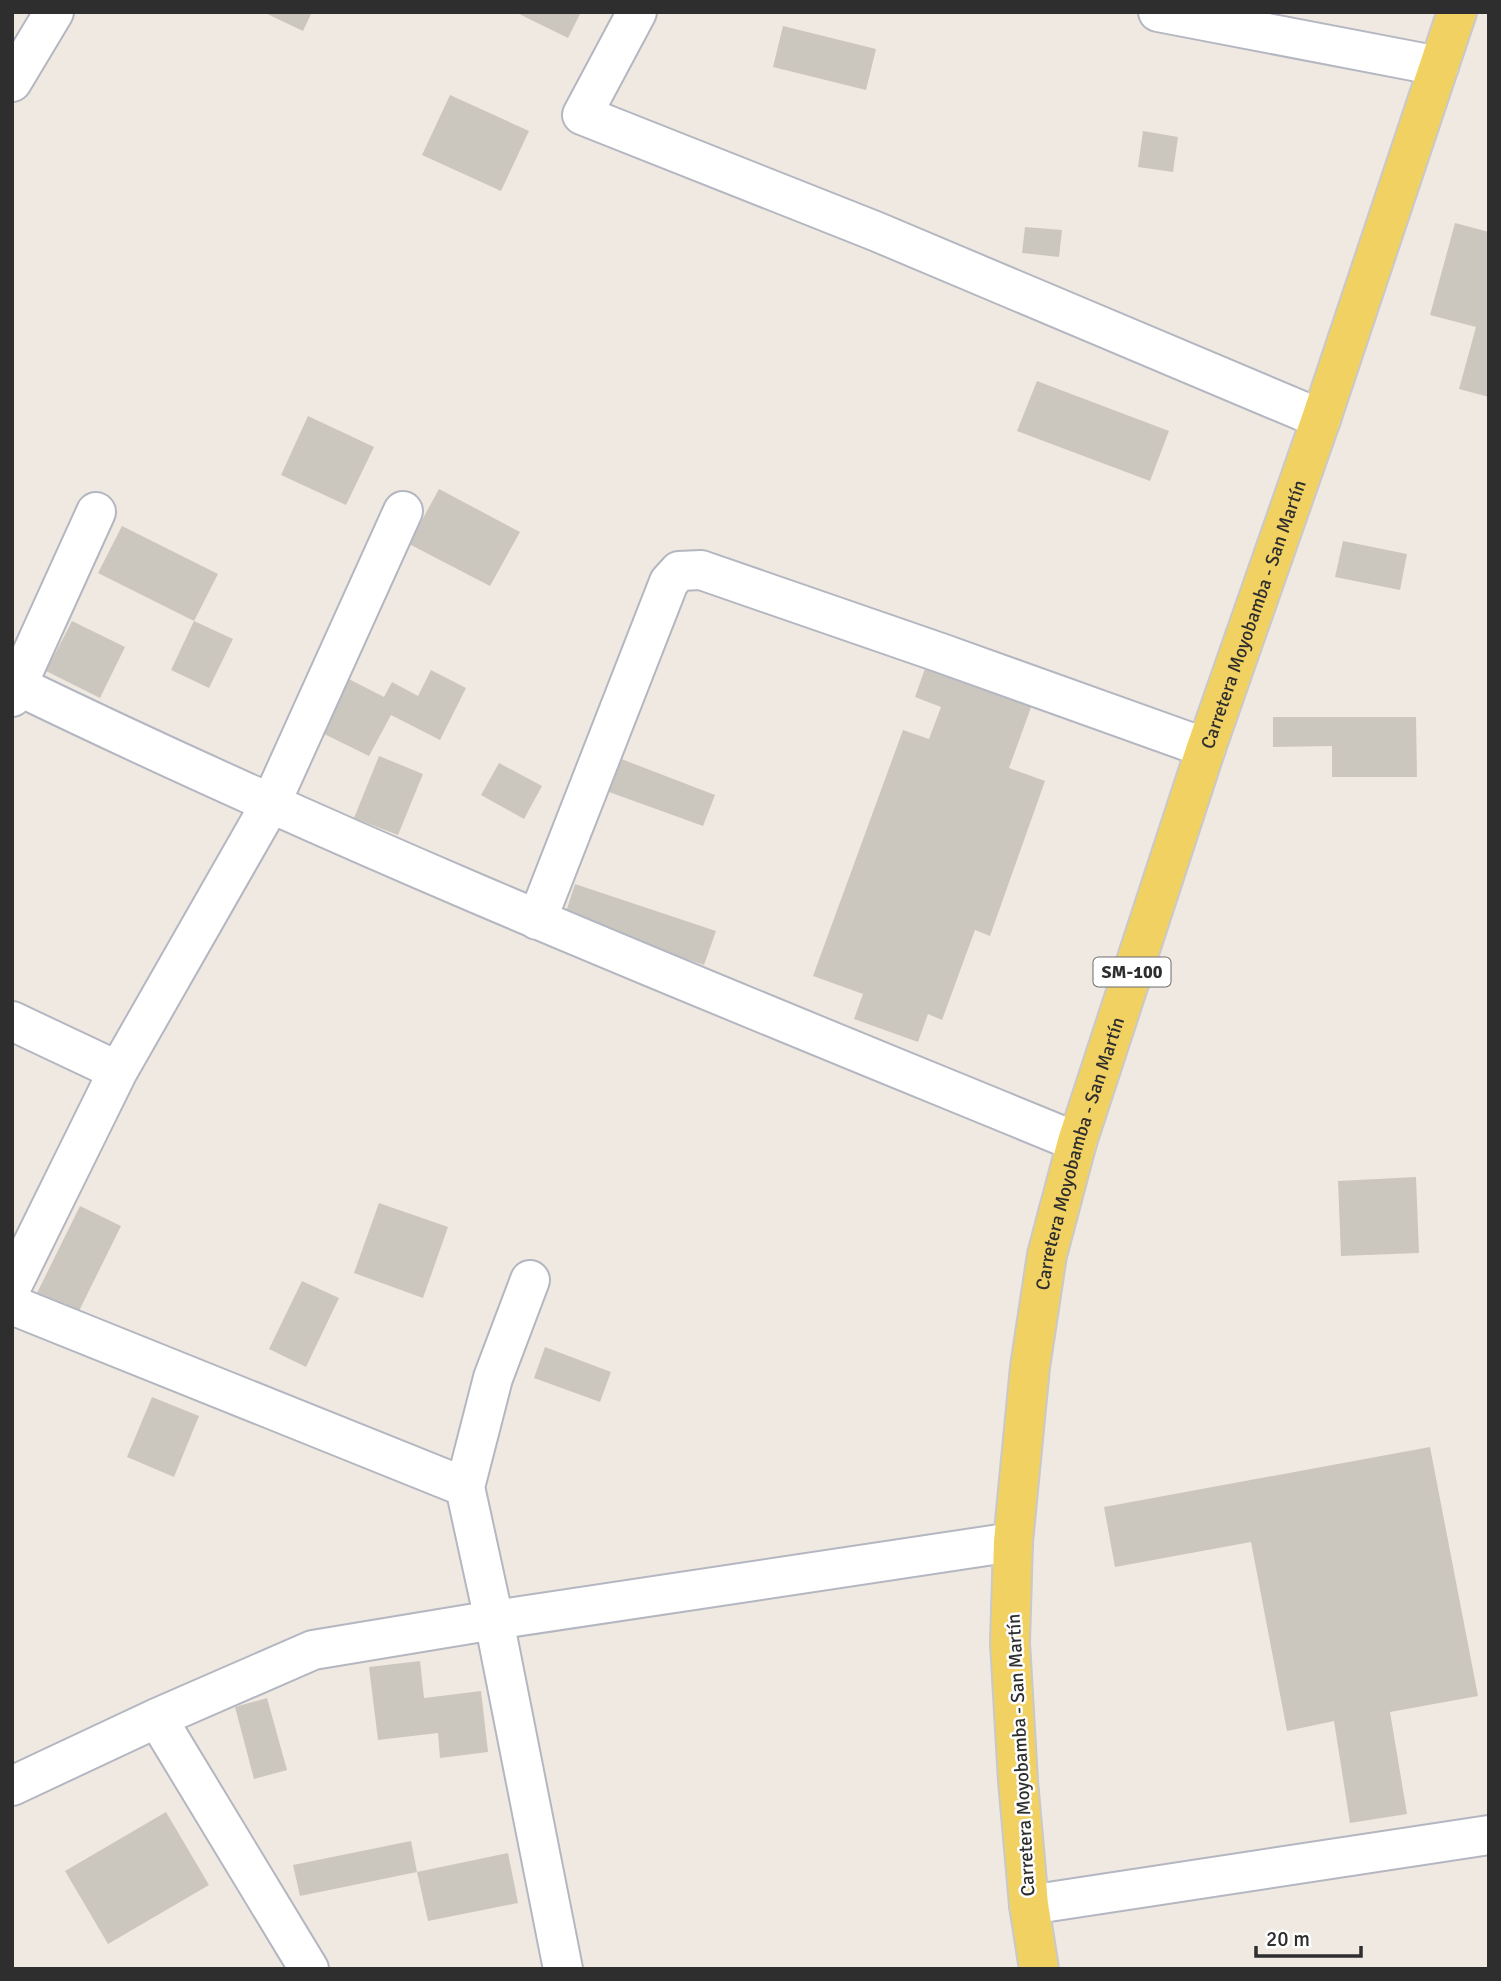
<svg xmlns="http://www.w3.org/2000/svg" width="1501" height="1981" viewBox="0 0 1501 1981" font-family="Signika,sans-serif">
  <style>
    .building { fill: #cbc7bf }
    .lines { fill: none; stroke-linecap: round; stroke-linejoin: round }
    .minor-casing { stroke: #b4b7c1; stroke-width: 42 }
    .major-casing { stroke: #c9c9c9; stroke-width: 42 }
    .minor { stroke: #fff; stroke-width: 38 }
    .major { stroke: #f2d163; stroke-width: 38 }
    .labels { text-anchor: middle; stroke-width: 5; stroke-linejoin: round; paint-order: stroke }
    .shield { fill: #fff; stroke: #6d6d6d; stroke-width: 2 }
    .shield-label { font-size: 18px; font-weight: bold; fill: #2e2e2e }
    .street-label { font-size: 19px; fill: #2e2e2e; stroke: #fff }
  </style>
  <rect width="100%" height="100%" fill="#efe9e1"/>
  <path class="building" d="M263,12H312L303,31Z
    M515,12H581L568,38Z
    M783,26L876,49L866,90L773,67Z
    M450,95L529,131L501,191L422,155Z
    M1143,131L1178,137L1173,172L1138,167Z
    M1455,223L1489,232V397L1459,389L1476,327L1430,315Z
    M1025,227L1062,230L1059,257L1022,253Z
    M1037,381L1169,431L1150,481L1017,431Z
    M308,416L374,447L346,505L281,475Z
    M439,489L520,532L490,586L409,544Z
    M122,526L218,574L194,621L98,573Z
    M1343,541L1407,554L1400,590L1335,577Z
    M72,621L125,647L100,698L46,671Z
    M194,621L233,639L209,688L171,670Z
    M928,660L1034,699L1009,768L1045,781L990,936L975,930L942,1020L928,1014L918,1042L854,1019L863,994L813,976L903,730L929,739L941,707L915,697Z
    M431,670L466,688L440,740L391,715L369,756L314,729L341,675L384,697L392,682L418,696Z
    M1273,717H1416L1417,777H1332V746L1273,747Z
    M611,755L715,795L703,826L598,788Z
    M379,756L423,774L398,835L354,818Z
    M499,763L542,786L524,819L481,795Z
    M575,884L716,931L704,965L564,918Z
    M1416,1177L1419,1253L1341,1256L1338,1181Z
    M379,1203L448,1227L423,1298L354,1273Z
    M80,1206L121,1226L78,1313L37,1293Z
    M302,1281L339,1298L306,1367L269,1349Z
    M545,1347L611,1372L600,1402L534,1378Z
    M152,1397L199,1416L174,1477L127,1457Z
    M1430,1447L1478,1696L1390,1712L1407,1814L1350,1823L1334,1721L1287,1731L1251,1542L1115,1567L1104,1507Z
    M420,1661L424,1698L481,1691L488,1752L440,1758L438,1733L378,1740L369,1667Z
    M267,1698L287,1770L254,1779L235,1707Z
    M166,1812L209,1885L108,1944L65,1871Z
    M411,1841L417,1872L508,1853L518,1903L428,1921L417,1872L300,1896L293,1865Z"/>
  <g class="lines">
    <defs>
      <path id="minor" d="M637,12L582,115L875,231L1321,419
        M1158,12L1439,66
        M12,82L54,12
        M12,683C360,852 719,995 1077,1142
        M12,697L96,512
        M537,920L669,582L679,571L701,570L941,653L1206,748
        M12,1021L118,1071L12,1286
        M118,1071L271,803L403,511
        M530,1280L493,1378L465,1487L494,1620L563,1969
        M12,1305L465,1487
        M157,1718L309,1969
        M12,1786L157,1718L313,1650L494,1620L1013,1542
        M1029,1905L1489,1835"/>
      <g id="major">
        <path id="s1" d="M1039,1969L1029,1905L1018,1781L1010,1643L1013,1542L1030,1367L1047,1255L1077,1142L1206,748L1321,419L1457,12"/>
      </g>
    </defs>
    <use href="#minor" class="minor-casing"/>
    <use href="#major" class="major-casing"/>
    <use href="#minor" class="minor"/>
    <use href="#major" class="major"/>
  </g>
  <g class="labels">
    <rect class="shield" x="1093.5" y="957.5" width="77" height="29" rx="5"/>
    <g class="shield-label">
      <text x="1132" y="978">SM-100</text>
    </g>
    <g class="street-label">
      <text dy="7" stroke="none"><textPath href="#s1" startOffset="1391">Carretera Moyobamba - San Martín</textPath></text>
      <text dy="7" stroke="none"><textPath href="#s1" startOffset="824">Carretera Moyobamba - San Martín</textPath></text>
      <text transform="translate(1020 1755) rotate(-93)" y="7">Carretera Moyobamba - San Martín</text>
    </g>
  </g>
  <rect width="1501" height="1981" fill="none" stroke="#2e2e2e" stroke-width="28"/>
  <path d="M1256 1946v10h105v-10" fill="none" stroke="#2e2e2e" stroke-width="3.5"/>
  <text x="1266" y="1946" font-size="21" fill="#2e2e2e" stroke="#ffffff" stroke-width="5" paint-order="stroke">20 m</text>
</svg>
